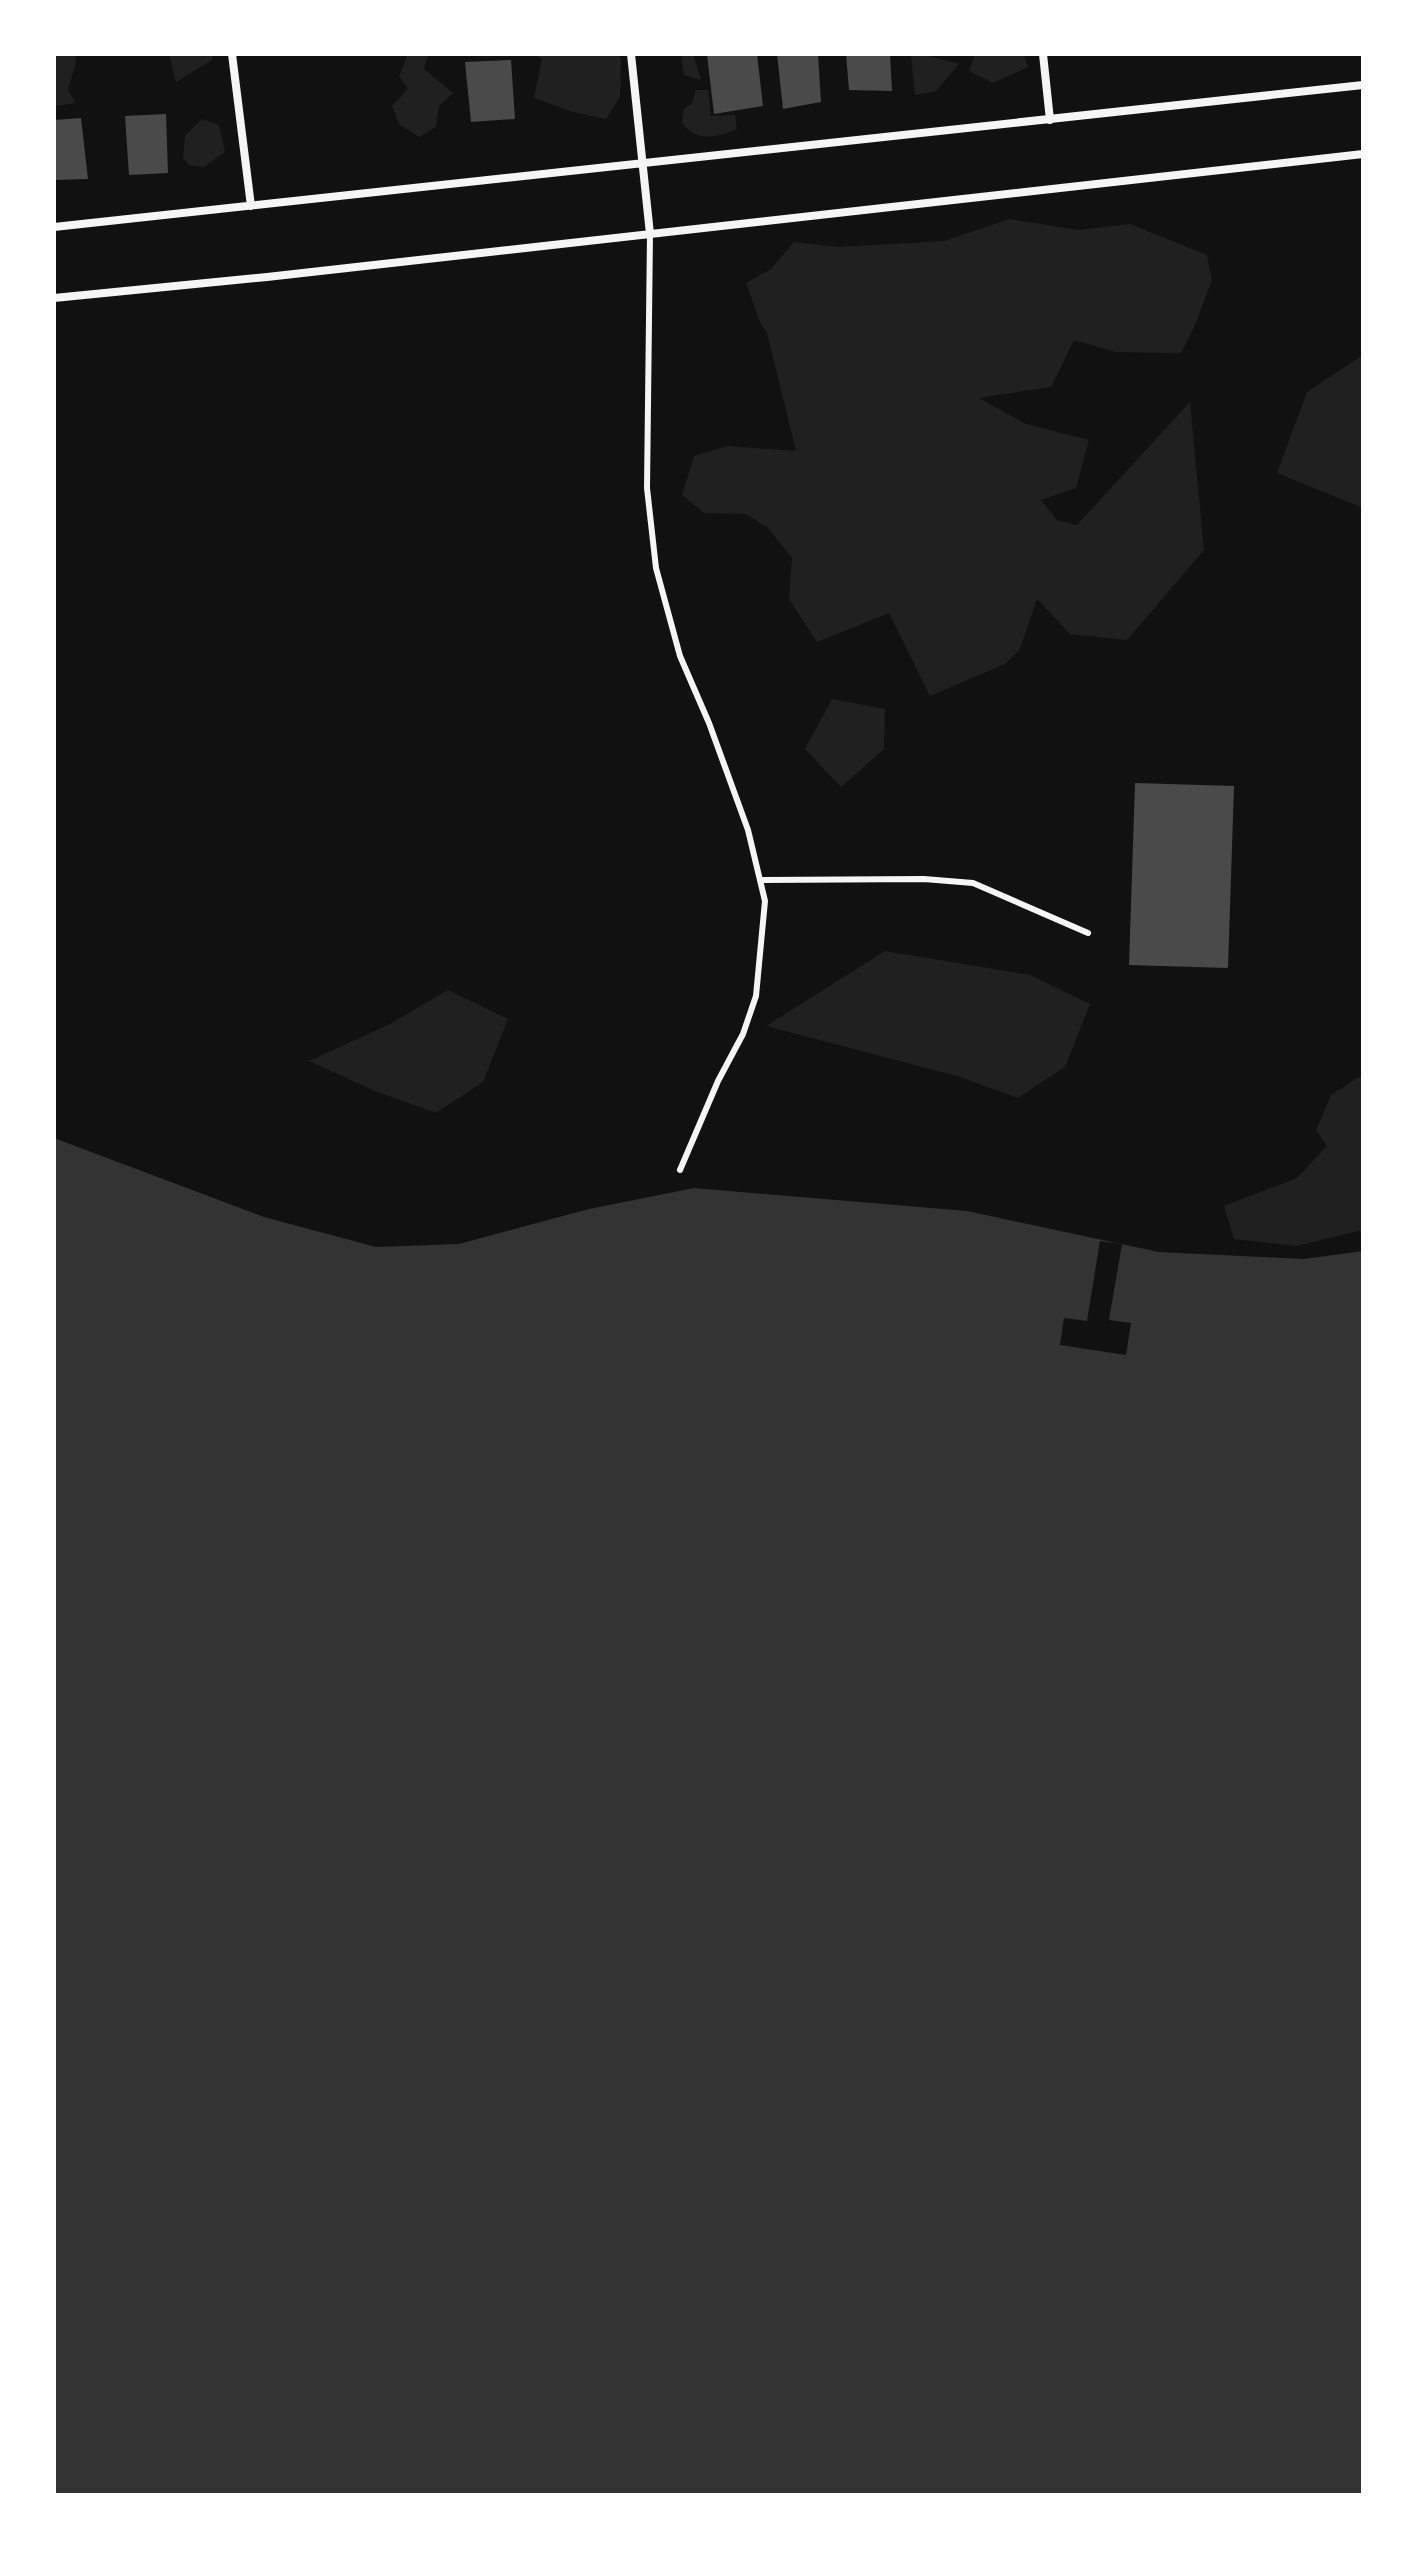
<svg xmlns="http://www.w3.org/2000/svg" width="1417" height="2549" viewBox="0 0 1417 2549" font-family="Ubuntu,sans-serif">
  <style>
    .green { fill: #202020 }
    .water { fill: #333 }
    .pier { fill: #111 }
    .building { fill: #4a4a4a }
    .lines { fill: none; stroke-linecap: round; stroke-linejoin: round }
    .service { stroke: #f5f5f5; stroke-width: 6 }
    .minor { stroke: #f5f5f5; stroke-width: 8 }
  </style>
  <rect width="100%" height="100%" fill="#111"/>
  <path class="green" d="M54,54H75L76,62L68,90L76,103L54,106Z
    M169,54H212V60L176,82Z
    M408,54H428L424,69L453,93L439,106L436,127L419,137L399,124L392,106L408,89L399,76Z
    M528,54H617L621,58L620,97L606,119L573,112L534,98L542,58Z
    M681,54H693L701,80L684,75Z
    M975,54H1024L1028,67L993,83L969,71Z
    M911,55H925L959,64L936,91L915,95Z
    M696,90H708L711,116L735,115L737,129C717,137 697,143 682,123L684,109L692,103Z
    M202,119L219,125L225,152L204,167L189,165L183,158L185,136Z
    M1009,219L1078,230L1130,224L1207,255L1212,280L1195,325L1181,353L1116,352L1074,340L1051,387L979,398L1026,424L1089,440L1076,488L1041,500L1057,520L1077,525L1190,402L1204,550L1127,640L1070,634L1037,599L1020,649L1005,664L930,696L889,613L817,642L789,599L792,558L767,527L745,514L704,513L682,495L694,456L727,446L796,451L767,333L760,322L746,283L771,269L794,242L839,247L944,241Z
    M1363,355V508L1277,473L1307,392Z
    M832,699L885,709L884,749L841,787L805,749Z
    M885,951L1030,975L1090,1004L1065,1067L1018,1098L957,1076L766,1026Z
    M448,990L508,1019L483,1082L436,1113L375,1091L309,1061L388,1025Z
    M1363,1074V1230L1296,1246L1234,1239L1224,1206L1297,1178L1327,1146L1316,1130L1331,1095Z"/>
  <path class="water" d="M54,1138L264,1217L376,1247L459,1244L589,1209L694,1188L967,1211L1159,1252L1304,1259L1363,1251V2495H54Z"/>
  <path class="pier" d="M1100,1241L1122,1244L1109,1320L1131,1323L1126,1355L1060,1345L1064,1318L1087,1321Z"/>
  <path class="building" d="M757,54L763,106L714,114L707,55Z
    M777,54H818L821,102L783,109Z
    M846,54H890L892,91L849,90Z
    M511,60L515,119L471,122L465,62Z
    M166,114L168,173L129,175L125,116Z
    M81,118L88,179L54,180V120Z
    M1135,783L1234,786L1228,968L1129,965Z"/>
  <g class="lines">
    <path class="service" d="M650,234L647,488L656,568L680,656L709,723L748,830L765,901L756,996L743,1034L718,1081L680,1170
      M760,880L924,879L973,883L1088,933"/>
    <path class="minor" d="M232,54L251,206
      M631,54L650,234
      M1043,54L1050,120
      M54,227L1363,85
      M54,298L267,277L1363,154"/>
  </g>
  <rect width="1417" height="2549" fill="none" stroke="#ffffff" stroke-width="112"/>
</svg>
